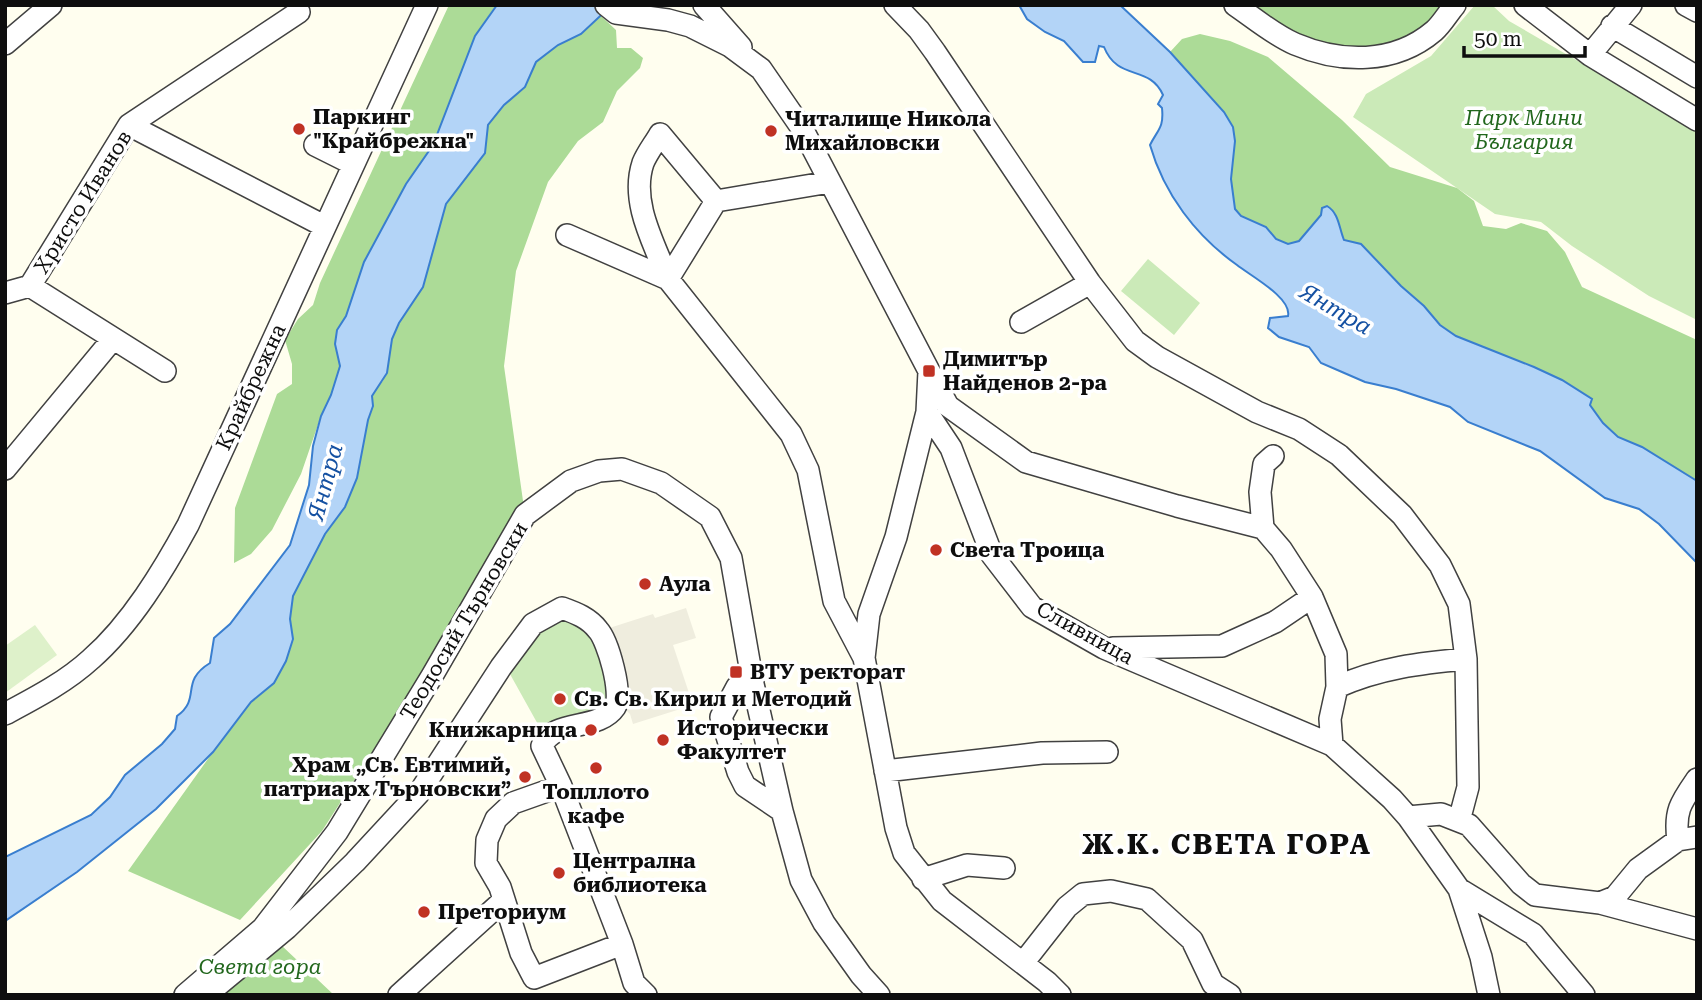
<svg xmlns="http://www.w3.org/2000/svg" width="1702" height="1000" viewBox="0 0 1702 1000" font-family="'Roboto Serif',serif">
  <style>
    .green { fill: #cbeab8 }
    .forest { fill: #acdb97 }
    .pitch { fill: #def1ca }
    .plaza { fill: #efedde }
    .water { fill: #b3d4f7; stroke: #397ecf; stroke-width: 2 }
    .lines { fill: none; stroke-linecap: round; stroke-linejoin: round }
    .minor-casing { stroke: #414141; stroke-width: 24 }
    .minor { stroke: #fff; stroke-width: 21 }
    .poi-dot { fill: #c03224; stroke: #fff; stroke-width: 2.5 }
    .labels { text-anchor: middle; stroke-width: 7; stroke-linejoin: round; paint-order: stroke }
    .poi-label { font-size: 21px; font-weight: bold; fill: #0e0e0e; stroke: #fff; text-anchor: start }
    .park-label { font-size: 21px; font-style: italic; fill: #22671d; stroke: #fff }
    .street-label { font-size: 21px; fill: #0e0e0e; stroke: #fff }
    .water-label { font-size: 23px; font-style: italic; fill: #1551a2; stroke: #fff }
    .district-label { font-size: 28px; font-weight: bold; letter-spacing: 2px; fill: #0e0e0e; stroke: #fff }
  </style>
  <rect width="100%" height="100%" fill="#fffeef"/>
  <path class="green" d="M1475,5H1492L1509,21L1697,130V320L1649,296L1572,246L1541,222L1495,214L1353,117L1366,94L1431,56Z
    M1148,259L1200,303L1174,335L1121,291Z
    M564,610L585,621L621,703L540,728L505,665L534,627Z"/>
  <path class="forest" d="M449,5H496L475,36L433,146L406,184L364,262L346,316L337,330L335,344L340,366L331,395L321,416L301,474L272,530L251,554L234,563L235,508L277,394L292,384V364L285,340L298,319L313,305L320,283Z
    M1235,5H1455L1434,30L1337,58Z
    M601,16L616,30L617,48H631L643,58L640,68L617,91L603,122L578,141L548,182L516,271L504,366L525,515L322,831L240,920L128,871L230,728L251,702L274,683L293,639L290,619L293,596L325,534L345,507L357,478L368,420L373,406L372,396L377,385L383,381L392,339L406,310L423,287L446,204L485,153L488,125L504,105L525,87L536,62L558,45L581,34Z
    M1200,34L1230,41L1268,57L1342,120L1390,167L1457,188L1474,201L1483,226L1506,229L1521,223L1547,231L1565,252L1582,287L1697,340V481L1642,447L1618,437L1603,423L1590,405L1591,399L1562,380L1534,367L1456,336L1440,325L1424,306L1401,286L1361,244L1344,240L1337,218L1323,208L1321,215L1299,241L1288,244L1276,239L1266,227L1241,216L1235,209L1231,179L1235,141L1224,112L1170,52L1182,39Z
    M263,928L334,995H185Z"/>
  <path class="pitch" d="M35,625L57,655L5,693V646Z"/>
  <path class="plaza" d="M686,608L696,638L673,645L693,705L633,724L630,714L617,701L600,631L653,614L655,618Z"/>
  <path class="water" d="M497,5H612L581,34L558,45L536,62L525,87L504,105L488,125L485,153L446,204L423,287L399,323L392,339L387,373L372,396L373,406L368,420L357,478L345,507L325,534L293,596L290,619L293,639L286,661L274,683L251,702L213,752L156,809L77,872L5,921V857L91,815L110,797L125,775L162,744L175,729L177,716C202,698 179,682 210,663L214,638L230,624L290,545L309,485L313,446L321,416L331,395L340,366L335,344L337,330L346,316L364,262L406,184L433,145L475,36Z
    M1019,5H1120L1170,52L1224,112L1233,127L1235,141L1231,179L1235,209L1241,216L1266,227L1276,239L1288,244L1299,241L1321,215L1322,208L1327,206C1339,213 1339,228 1344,240L1361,244L1401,286L1424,306L1440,325L1456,336L1534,367L1562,380L1592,399L1590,405L1603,423L1618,437L1642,447L1697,481V563L1659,524L1639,509L1605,498L1540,451L1468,422L1450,407L1396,389L1365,382L1342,372L1321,363L1309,347L1279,337L1268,328L1270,318L1288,316C1292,298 1251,276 1237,265C1196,236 1164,194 1150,145C1158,129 1164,128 1162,108L1158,104L1163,95C1149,64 1118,82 1104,47L1099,46L1095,62H1083L1064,41L1045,32L1027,19Z"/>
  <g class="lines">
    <defs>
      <path id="minor" d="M606,5L616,13L668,20L690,26L730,46L761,69L803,130L929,371L927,412L896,537L869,614L864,658L896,828L904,853L942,901L1047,982L1060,995
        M704,5L741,47
        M895,5L919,30L935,52L1090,283L1135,341L1157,357L1257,412L1299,429L1339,455L1402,515L1440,565L1459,604L1466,659L1468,787L1459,821
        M1235,5C1254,18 1274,35 1295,44C1340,63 1394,65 1434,31C1442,24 1448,13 1455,5
        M1525,5L1590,55L1697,120
        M1686,5L1697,11
        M1612,26L1697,77
        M5,44L51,5
        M1590,55L1631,5
        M129,125L324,226
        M315,145L353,164
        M830,182L716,201L668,279L791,434L808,470L834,601L864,658
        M567,235L668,279C654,243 630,202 643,163C647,153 655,143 660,134L716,201
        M30,286L165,371
        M5,293L30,286L129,125L299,12
        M1021,322L1090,283
        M929,371L948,406L1026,462L1177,506L1263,528L1281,549L1312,597L1336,654L1337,687L1330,719L1332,745
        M927,412L951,448L992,555L1032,607L1104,648L1332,745L1392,799L1408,817L1459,889L1481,957L1489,995
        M5,469L112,340
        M1263,528L1260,492L1264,464L1273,456
        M1113,648L1222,646L1275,622L1312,597
        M753,684L737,687L721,717L738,772L745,786L782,811
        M1337,687C1379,668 1421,663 1466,659
        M5,714C35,698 66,682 91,659C131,624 163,571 188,525L427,5
        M885,771L1042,753L1107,752
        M561,786L513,803L496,819L487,840L486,863L500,887L521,953L534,978L622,944
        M1408,817L1441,814L1469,825L1521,884L1535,895L1600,903L1615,897L1638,869L1678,840L1697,837
        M1678,840C1674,811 1681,802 1697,779
        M923,879L967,865L1004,868
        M1459,889L1533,934L1584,995
        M1600,903L1697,929
        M1023,963L1067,907L1083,894L1111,891L1147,899L1192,940L1213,984L1230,995
        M211,991L287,928L355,862L419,793L501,667L533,624L562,608C576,613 589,618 598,630C608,641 623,694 615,707C598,732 554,718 542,746L561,786L622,944L634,983L646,995
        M185,995L263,928L337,832L432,676L525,515L571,481L599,471L622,469L661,483L710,517L731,558L753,684L782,811L801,880L824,923L861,975L879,995
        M399,995L504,900"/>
    </defs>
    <use href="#minor" class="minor-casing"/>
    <use href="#minor" class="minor"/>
  </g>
  <g class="poi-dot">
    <circle cx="299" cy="129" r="7"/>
    <circle cx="771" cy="131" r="7"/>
    <rect x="922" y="364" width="14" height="14" rx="3.5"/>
    <circle cx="936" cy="550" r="7"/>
    <circle cx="645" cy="584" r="7"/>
    <rect x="729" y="665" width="14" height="14" rx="3.5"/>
    <circle cx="560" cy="699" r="7"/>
    <circle cx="591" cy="730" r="7"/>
    <circle cx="663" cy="740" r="7"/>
    <circle cx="596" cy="768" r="7"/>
    <circle cx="525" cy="777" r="7"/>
    <circle cx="559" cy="873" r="7"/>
    <circle cx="424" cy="912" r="7"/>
  </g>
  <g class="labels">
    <g class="poi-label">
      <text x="313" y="124">Паркинг<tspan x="313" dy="24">"Крайбрежна"</tspan></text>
      <text x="785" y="126">Читалище Никола<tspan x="785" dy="24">Михайловски</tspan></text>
      <text x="943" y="366">Димитър<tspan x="943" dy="24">Найденов 2-ра</tspan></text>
      <text x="950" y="557">Света Троица</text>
      <text x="659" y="591">Аула</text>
      <text x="750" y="679">ВТУ ректорат</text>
      <text x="574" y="706">Св. Св. Кирил и Методий</text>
      <text x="677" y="735">Исторически<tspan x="677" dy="24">Факултет</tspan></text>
      <text x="577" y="737" text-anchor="end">Книжарница</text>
      <text x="511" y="772" text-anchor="end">Храм „Св. Евтимий,<tspan x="511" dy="24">патриарх Търновски”</tspan></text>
      <text x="596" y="799" text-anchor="middle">Топллото<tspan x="596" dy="24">кафе</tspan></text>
      <text x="573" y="868">Централна<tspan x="573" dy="24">библиотека</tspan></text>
      <text x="438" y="919">Преториум</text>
    </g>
    <g class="park-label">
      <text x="1524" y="125">Парк Мини<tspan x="1524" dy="24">България</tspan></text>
      <text x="260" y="974">Света гора</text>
    </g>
    <g class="street-label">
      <text transform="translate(83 202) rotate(-58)" y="7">Христо Иванов</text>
      <text transform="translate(251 387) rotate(-65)" y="7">Крайбрежна</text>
      <text transform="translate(464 621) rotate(-59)" y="7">Теодосий Търновски</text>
      <text transform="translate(1085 633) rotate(29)" y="7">Сливница</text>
    </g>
    <g class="water-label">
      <text transform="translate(1336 309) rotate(30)" y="8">Янтра</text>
      <text transform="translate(325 482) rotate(-75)" y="8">Янтра</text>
    </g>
    <g class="district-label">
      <text x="1227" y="854">Ж.К. СВЕТА ГОРА</text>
    </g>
  </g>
  <rect width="1702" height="1000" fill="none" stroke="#0e0e0e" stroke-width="14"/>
  <path d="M1464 46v10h121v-10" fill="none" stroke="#0e0e0e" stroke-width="3.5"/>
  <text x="1474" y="46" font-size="21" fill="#0e0e0e" stroke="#ffffff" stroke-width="5" paint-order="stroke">50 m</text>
</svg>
